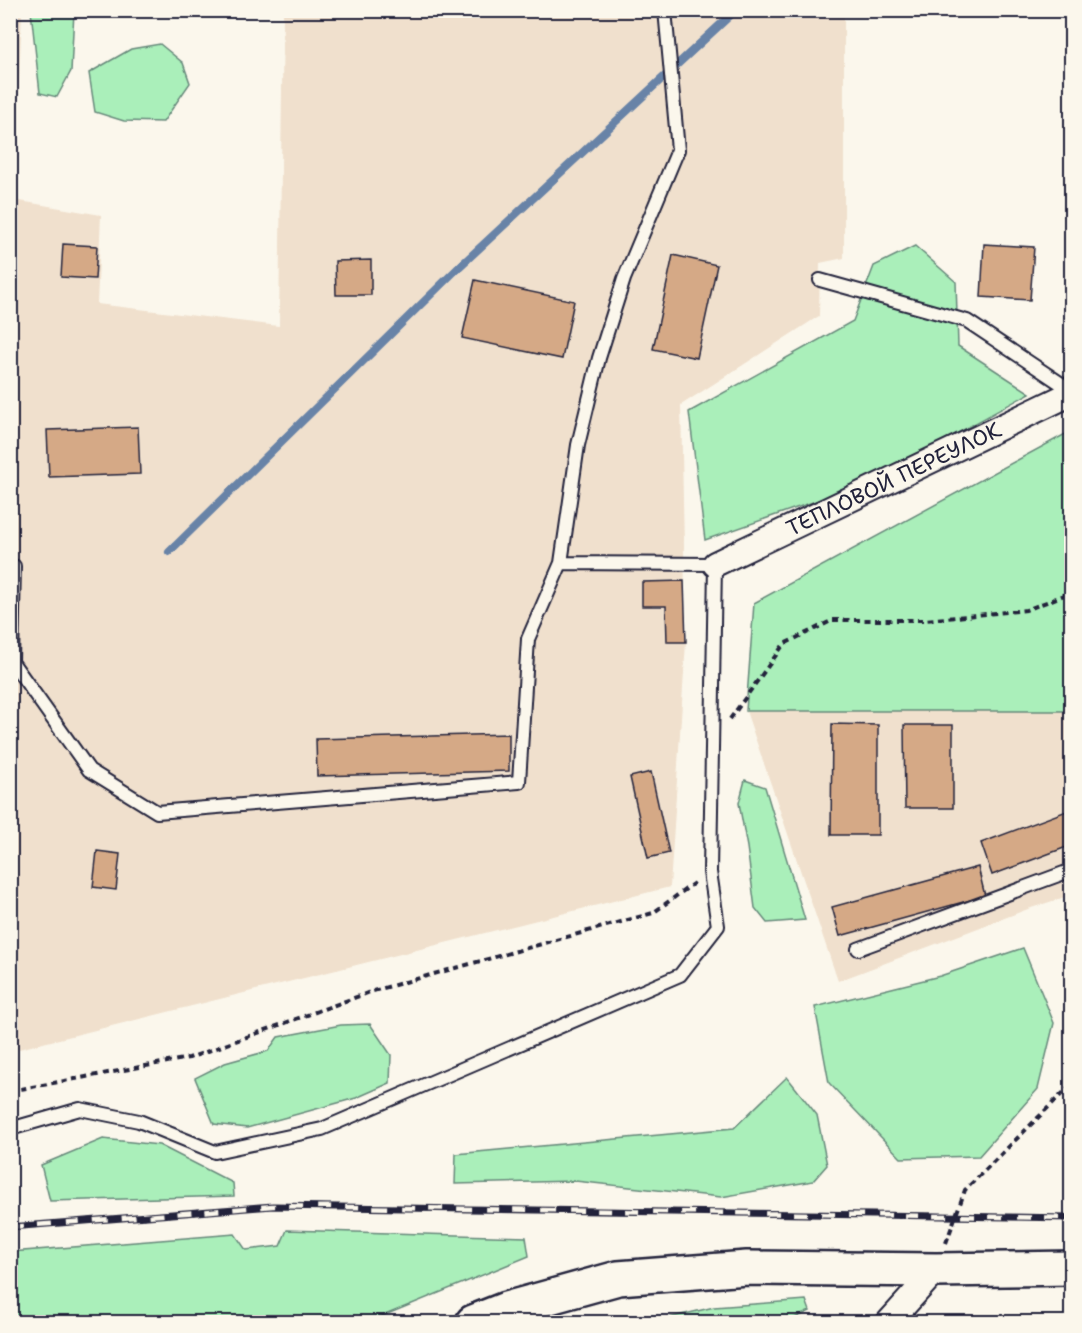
<svg xmlns="http://www.w3.org/2000/svg" width="1082" height="1333" viewBox="0 0 1082 1333" font-family="'Shantell Sans',sans-serif">
  <style>
    .built { fill: #f0e0cd }
    .green { fill: #aaefba; stroke: #66887a; stroke-width: 1.5 }
    .lines { fill: none; stroke-linecap: round; stroke-linejoin: round }
    .stream { stroke: #6783a7; stroke-width: 8 }
    .building { fill: #d5a986; stroke: #22223b; stroke-width: 1.5 }
    .lane-casing { stroke: #22223b; stroke-width: 16 }
    .street-casing { stroke: #22223b; stroke-width: 28 }
    .secondary-casing { stroke: #22223b; stroke-width: 38 }
    .path { stroke: #22223b; stroke-width: 4; stroke-dasharray: 6 4.5; stroke-linecap: butt }
    .lane { stroke: #fbf7ec; stroke-width: 12 }
    .street { stroke: #fbf7ec; stroke-width: 24 }
    .secondary { stroke: #fbf7ec; stroke-width: 33 }
    .rail-casing { stroke: #22223b; stroke-width: 7 }
    .rail { stroke: #fbf7ec; stroke-width: 4.5; stroke-dasharray: 14; stroke-linecap: butt }
    .labels { text-anchor: middle; stroke-width: 5; stroke-linejoin: round; paint-order: stroke }
    .street-label { font-size: 22px; fill: #22223b; stroke: #fbf7ec }
  </style>
  <rect width="100%" height="100%" fill="#fbf7ec"/>
  <filter id="ink" filterUnits="userSpaceOnUse"><feTurbulence type="fractalNoise" baseFrequency=".0167" numOctaves="2"/><feDisplacementMap in="SourceGraphic" scale="12" xChannelSelector="R" yChannelSelector="G"/><feConvolveMatrix kernelMatrix="1 2 1 2 8 2 1 2 1" color-interpolation-filters="sRGB"/></filter>
  <g filter="url(#ink)">
    <path class="built" d="M10,11H22L14,200L101,215L97,304L279,326L283,11H844V258L820,263L819,316L681,405L686,642L670,887L11,1051Z
      M746,711H1071V895L1028,909L838,981Z"/>
    <path class="green" d="M31,11H74L71,71L57,97L40,93Z
      M160,44L183,63L190,83L163,122L124,121L95,112L89,73L131,49Z
      M915,246L956,282L958,346L1030,393L867,483L705,540L689,412L853,321L874,266Z
      M1071,431V711H746L754,603Z
      M745,780L765,787L805,920L767,923L755,908L747,847L739,803Z
      M1023,948L1054,1023L1038,1089L979,1156L901,1158L829,1083L815,1007L940,976Z
      M370,1024L391,1055L390,1083L356,1098L247,1128L214,1124L195,1078L225,1063L268,1051L278,1037L341,1025Z
      M787,1077L817,1115L827,1165L813,1181L721,1197L575,1181L455,1184L456,1154L734,1128Z
      M103,1139L159,1145L233,1183L234,1196L50,1201L41,1165Z
      M287,1230L526,1237L529,1256L368,1322H11V1252L235,1234L246,1250L280,1246Z
      M806,1300L810,1311L786,1322H652L714,1307Z"/>
    <g class="lines">
      <path class="stream" d="M169,552L458,268L736,10"/>
    </g>
    <path class="building" d="M63,244L97,246L95,279L61,277Z
      M984,244L1034,247L1030,300L981,297Z
      M673,255L717,265L697,358L653,349Z
      M371,260V295H336L335,261Z
      M475,280L574,301L562,359L462,338Z
      M138,427L140,474L49,477L47,430Z
      M684,581L686,642H667L666,606H642V582Z
      M832,724L878,725V835H831Z
      M904,725H953V808H905Z
      M509,734V771L317,776L316,739Z
      M651,772L669,853L648,858L630,777Z
      M1072,809V845L992,875L981,843Z
      M97,851L120,854L116,890L93,887Z
      M978,867L985,896L840,936L832,907Z"/>
    <g class="lines">
      <defs>
        <path id="lane" d="M820,280L967,321L1072,391
          M561,563L578,445L599,358L624,279L678,150L665,10
          M858,949L1072,870
          M10,1129L80,1109L139,1121L215,1152L322,1129L680,975L718,926L710,872L715,564L561,563L528,639L519,782L157,812L89,770L12,662L14,566"/>
        <g id="street">
          <path id="s1" d="M715,564L1072,393"/>
          <path d="M889,1322L936,1270"/>
        </g>
        <path id="secondary" d="M473,1322L506,1309L618,1278L747,1268L936,1270L1072,1268"/>
      </defs>
      <use href="#lane" class="lane-casing"/>
      <use href="#street" class="street-casing"/>
      <use href="#secondary" class="secondary-casing"/>
      <path class="path" d="M730,719L784,644L833,620H926L1026,610L1072,592
        M10,1091L189,1058L373,991L653,913L694,883
        M946,1243L965,1190L1072,1084"/>
      <use href="#lane" class="lane"/>
      <use href="#street" class="street"/>
      <use href="#secondary" class="secondary"/>
      <defs>
        <path id="rail" d="M10,1227L273,1206L1072,1218"/>
      </defs>
      <use href="#rail" class="rail-casing"/>
      <use href="#rail" class="rail"/>
    </g>
  </g>
  <g class="labels">
    <g class="street-label">
      <text dy="8" stroke="none"><textPath href="#s1" startOffset="198">ТЕПЛОВОЙ ПЕРЕУЛОК</textPath></text>
    </g>
  </g>
  <rect width="1082" height="1333" fill="none" stroke="#fbf7ec" stroke-width="36"/>
  <rect x="18" y="18" width="1046" height="1297" fill="none" stroke="#22223b" stroke-width="2" filter="url(#ink)"/>
</svg>
